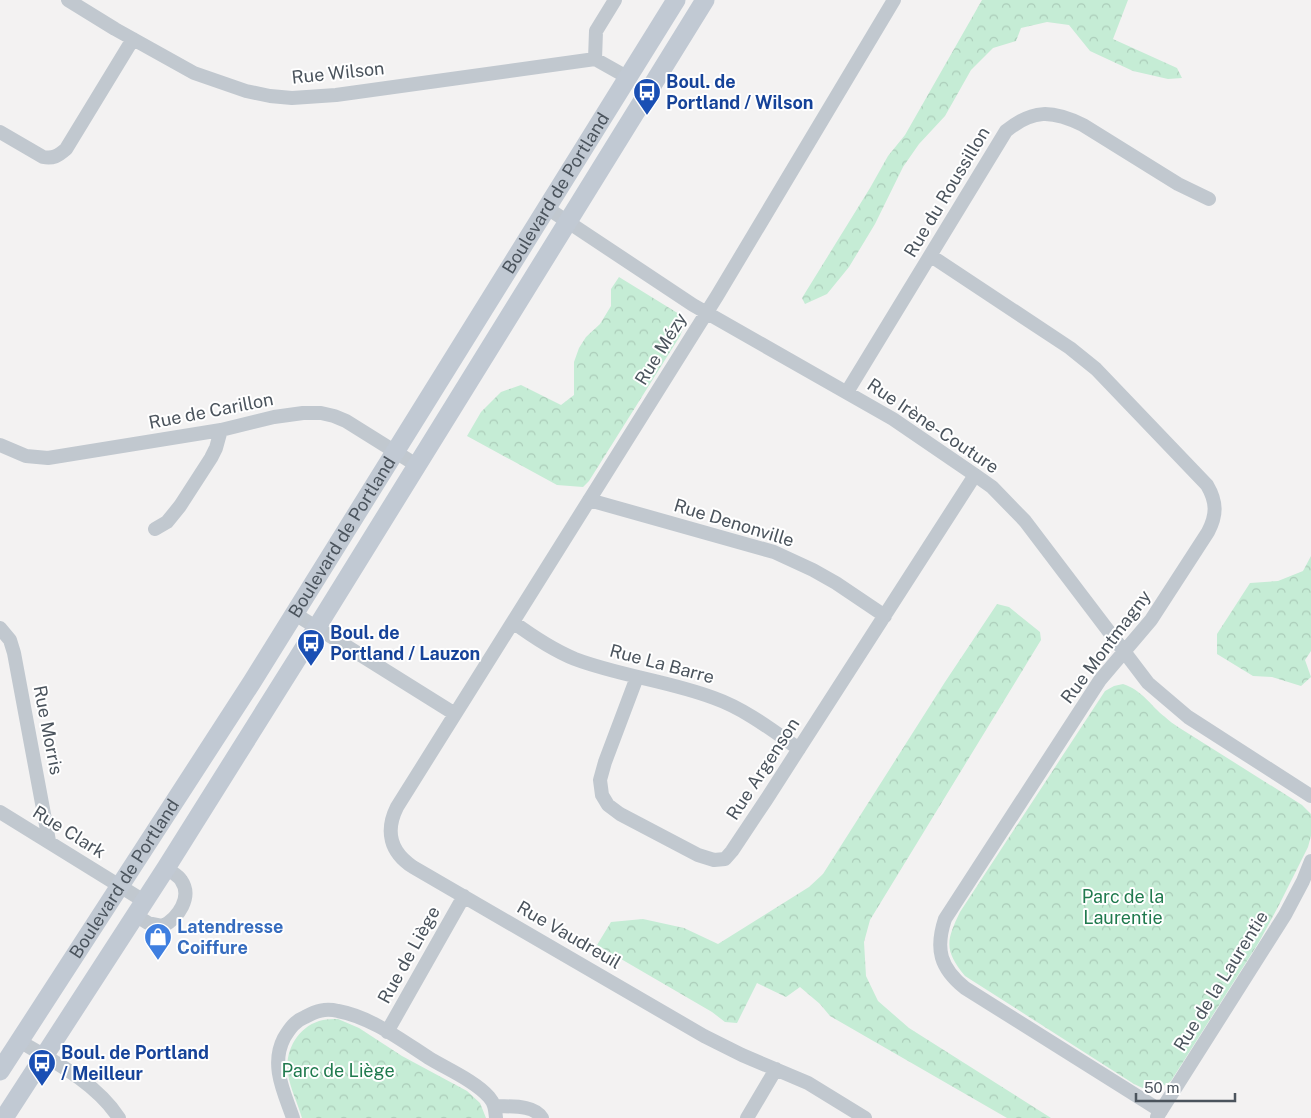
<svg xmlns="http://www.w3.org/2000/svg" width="1311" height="1118" viewBox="0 0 1311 1118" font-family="'Public Sans',sans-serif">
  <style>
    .forest { fill: url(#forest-crowns) }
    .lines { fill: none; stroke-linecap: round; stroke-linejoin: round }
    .minor { stroke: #c1c8cf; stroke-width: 14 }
    .secondary { stroke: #c1c9d3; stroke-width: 19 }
    .labels { text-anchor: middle; stroke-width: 4; stroke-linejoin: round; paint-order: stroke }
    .street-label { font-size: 18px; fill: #4b545d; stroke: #fff }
    .transit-label { font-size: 18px; font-weight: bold; fill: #164399; stroke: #fff; text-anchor: start }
    .park-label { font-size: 18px; fill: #207a4e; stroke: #fff }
    .shop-label { font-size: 18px; font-weight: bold; fill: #366cbe; stroke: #fff; text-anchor: start }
  </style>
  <defs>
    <pattern id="forest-crowns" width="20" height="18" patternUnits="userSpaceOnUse" patternTransform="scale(1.25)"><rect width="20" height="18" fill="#c5ecd5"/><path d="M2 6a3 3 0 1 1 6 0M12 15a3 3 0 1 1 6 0" fill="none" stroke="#abccb9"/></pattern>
  </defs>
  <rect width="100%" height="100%" fill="#f3f2f2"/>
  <path class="forest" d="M982,0H1128L1113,39L1177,68L1182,78L1168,79L1133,71L1090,51L1069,25L1047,22L1021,28L1016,41L993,48L971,70L945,116L919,144L903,167L875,224L849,267L827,294L805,304L802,298L870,188L888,156L905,135Z
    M619,277L684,317L685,324L680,336L589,481L583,487L557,485L467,436L481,412L501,392L521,385L561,405L574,395V362L579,348L586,337L600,324L611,306V289Z
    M1311,556V651L1305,660L1311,677L1301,686L1272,677L1253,676L1217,654V634L1250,583L1278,581L1303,571Z
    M997,604L1009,607L1040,632L1041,640L870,920L864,942L866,976L878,1001L909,1028L1051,1118H1007L830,1016L820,1004L800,987L786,997L757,983L737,1023L725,1022L712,1012L597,945L611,922L643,919L684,928L718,944L809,887L823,874L945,682Z
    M1123,684C1142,690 1150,705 1165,717C1169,721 1174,724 1178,727L1302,805L1311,814V836L1308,847L1279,905L1259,942L1171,1081C1156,1091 1151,1093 1134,1084L965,976C944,950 946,941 960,912L1105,691L1114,686Z
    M338,1019L359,1028L402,1056L467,1091L480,1103L486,1118H302C298,1104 290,1088 288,1074C284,1050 299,1025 323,1020C328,1019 333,1019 338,1019Z"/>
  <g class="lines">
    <path class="minor" d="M68,0L115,29L194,73L246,91L270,96L292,98L336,95L595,59L627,77
      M595,59L596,31L615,0
      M0,132L43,157C53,159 58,156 66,149L133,39
      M547,208L693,305L893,419L975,475L992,487L1025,521L1148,683L1188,717L1311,796
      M931,256L1070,348L1096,369L1207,485C1217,502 1217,515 1208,532L1151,620L1100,680L945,919C935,949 940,968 965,988L1161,1111
      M847,392L1006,131C1033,109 1052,110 1083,125L1178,184L1209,199
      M0,445L26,456L48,458L221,430L274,417L303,413H321L334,416L346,421L418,466
      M589,500L774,552L813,570L836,583L885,616
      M155,529L167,522L180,506L211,458L216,448L221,430
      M295,614L455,714
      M513,622C532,636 553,650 575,659C620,676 669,681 714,698C745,709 772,730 799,749
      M0,628L10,640L14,653L49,841
      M637,677L605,762L600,780L602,795L608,805L620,814L698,855L714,860L725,859L732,851L766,800L975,475
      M0,812L144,901
      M135,915L148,923L163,926C178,918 193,897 181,880C178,875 171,872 166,868
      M387,1032L464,896
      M19,1041C55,1062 96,1083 119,1118
      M495,1106C509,1107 534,1104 542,1118
      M1157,1117L1285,915L1303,881L1311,861
      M293,1118C284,1092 270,1065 284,1038C290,1028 295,1021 305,1017C316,1011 325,1008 338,1011C371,1017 401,1040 429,1058C447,1069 475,1081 489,1097C495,1104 495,1109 496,1118
      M747,1118L776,1069
      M865,1118L808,1083L742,1055L704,1036L413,867C390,852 385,831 397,807L717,296L894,0"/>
    <g class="secondary">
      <path id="s1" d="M0,1071L252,682L676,0"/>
      <path d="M4,1118L166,868L304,648L705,0"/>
    </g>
  </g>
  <defs>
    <symbol id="bus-pin" viewBox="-11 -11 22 30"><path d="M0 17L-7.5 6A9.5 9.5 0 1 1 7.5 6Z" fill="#1a4fb4" stroke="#fff"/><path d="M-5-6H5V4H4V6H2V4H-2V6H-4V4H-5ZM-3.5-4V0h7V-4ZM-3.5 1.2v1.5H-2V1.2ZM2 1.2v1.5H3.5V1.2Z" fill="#fff"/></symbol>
    <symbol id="shop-pin" viewBox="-11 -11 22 30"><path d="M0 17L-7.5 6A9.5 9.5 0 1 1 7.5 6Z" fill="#3f7fe0" stroke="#fff"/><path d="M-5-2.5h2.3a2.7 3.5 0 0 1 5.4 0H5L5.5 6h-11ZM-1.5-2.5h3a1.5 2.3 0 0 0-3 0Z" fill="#fff"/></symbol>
  </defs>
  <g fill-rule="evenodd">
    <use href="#bus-pin" x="631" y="76" width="32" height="43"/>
    <use href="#bus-pin" x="295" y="627" width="32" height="43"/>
    <use href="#shop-pin" x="142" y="921" width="32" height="43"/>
    <use href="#bus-pin" x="26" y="1047" width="32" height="43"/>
  </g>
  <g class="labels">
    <g class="street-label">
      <text transform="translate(338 73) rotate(-6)" y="6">Rue Wilson</text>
      <text transform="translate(947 192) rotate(-59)" y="6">Rue du Roussillon</text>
      <text dy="6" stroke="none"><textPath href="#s1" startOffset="1039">Boulevard de Portland</textPath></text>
      <text transform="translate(661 349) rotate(-58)" y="6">Rue Mézy</text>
      <text transform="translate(211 411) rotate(-11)" y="6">Rue de Carillon</text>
      <text transform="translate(933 426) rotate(34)" y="6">Rue Irène-Couture</text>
      <text transform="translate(734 523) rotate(17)" y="6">Rue Denonville</text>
      <text dy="6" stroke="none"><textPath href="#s1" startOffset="634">Boulevard de Portland</textPath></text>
      <text transform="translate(1106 647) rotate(-53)" y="6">Rue Montmagny</text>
      <text transform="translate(662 664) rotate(15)" y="6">Rue La Barre</text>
      <text transform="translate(48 730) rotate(79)" y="6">Rue Morris</text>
      <text transform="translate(763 769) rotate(-57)" y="6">Rue Argenson</text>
      <text transform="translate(69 832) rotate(32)" y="6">Rue Clark</text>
      <text dy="6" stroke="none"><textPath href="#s1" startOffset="229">Boulevard de Portland</textPath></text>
      <text transform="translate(569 935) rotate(30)" y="6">Rue Vaudreuil</text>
      <text transform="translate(409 955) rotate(-61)" y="6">Rue de Liège</text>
      <text transform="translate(1221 981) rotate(-58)" y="6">Rue de la Laurentie</text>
    </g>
    <g class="transit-label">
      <text x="666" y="88">Boul. de<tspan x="666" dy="21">Portland / Wilson</tspan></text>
      <text x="330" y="639">Boul. de<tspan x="330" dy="21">Portland / Lauzon</tspan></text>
      <text x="61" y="1059">Boul. de Portland<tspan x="61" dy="21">/ Meilleur</tspan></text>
    </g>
    <g class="park-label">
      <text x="1123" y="903">Parc de la<tspan x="1123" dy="21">Laurentie</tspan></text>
      <text x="338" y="1077">Parc de Liège</text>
    </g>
    <g class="shop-label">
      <text x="177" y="933">Latendresse<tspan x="177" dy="21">Coiffure</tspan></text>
    </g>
  </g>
  <path d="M1136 1093v8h99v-8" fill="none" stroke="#4b545d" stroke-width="2.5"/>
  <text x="1144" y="1093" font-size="15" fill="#4b545d" stroke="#ffffff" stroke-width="4" paint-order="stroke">50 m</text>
</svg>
